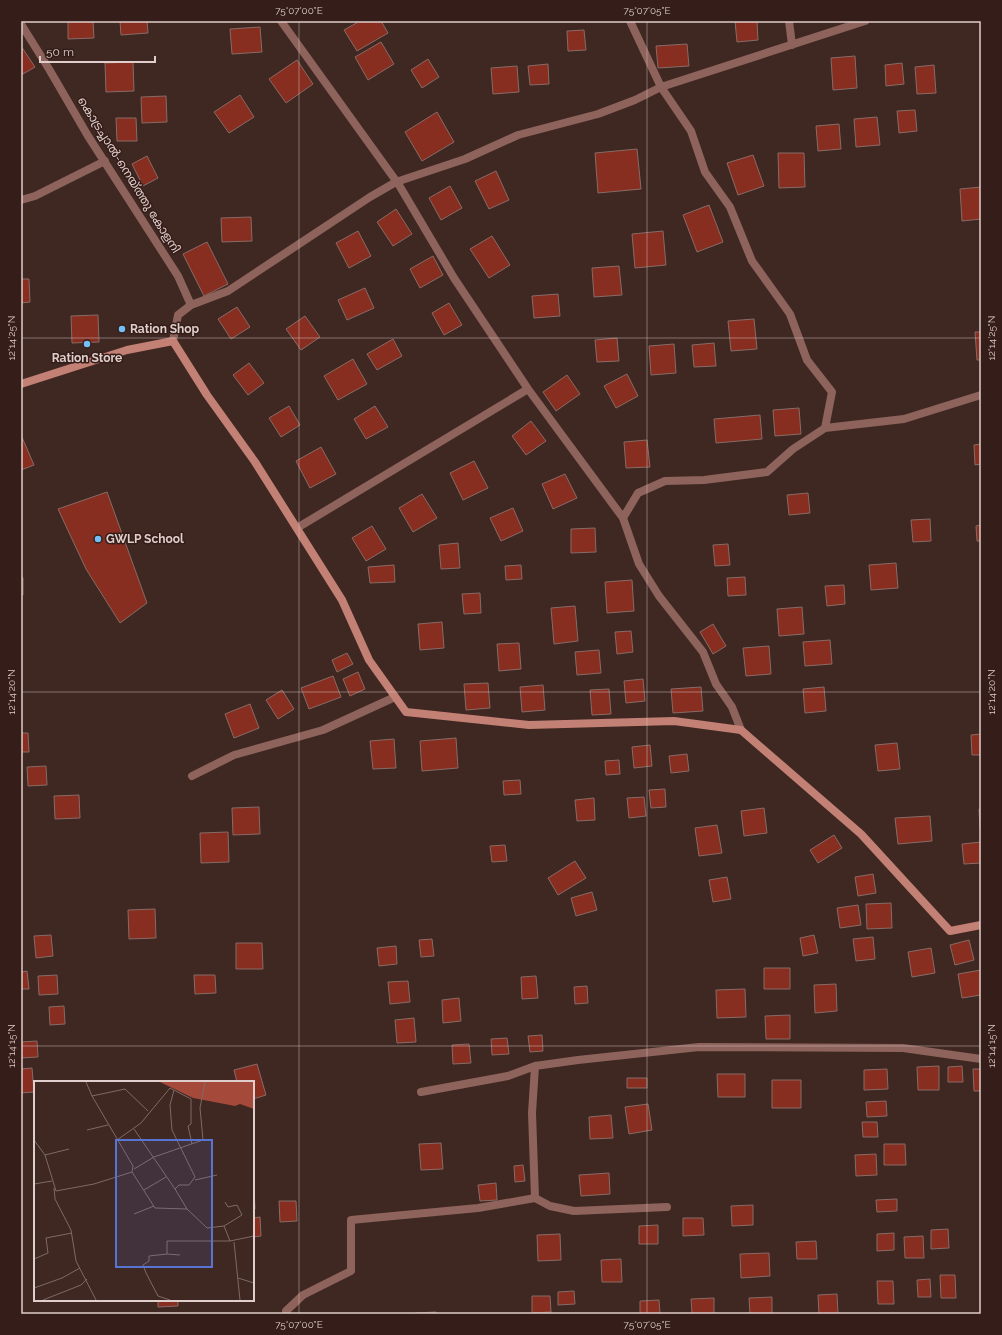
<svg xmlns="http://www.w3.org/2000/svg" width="1002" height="1335" viewBox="0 0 1002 1335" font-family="Raleway,'Noto Sans Malayalam',sans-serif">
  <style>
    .building { fill: #872e21; stroke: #886b65 }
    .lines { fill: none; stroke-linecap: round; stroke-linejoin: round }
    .minor { stroke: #8d635c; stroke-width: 8 }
    .secondary { stroke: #c38074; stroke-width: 8 }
    .ticks { fill: none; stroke: #dfcecb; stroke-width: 1; stroke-opacity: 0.45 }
    .poi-dot { fill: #74c0f6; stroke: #351d19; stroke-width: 1.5 }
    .labels { text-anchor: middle; stroke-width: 3; stroke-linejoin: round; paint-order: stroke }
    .street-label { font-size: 12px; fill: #dfcecb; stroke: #351d19 }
    .poi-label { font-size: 12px; font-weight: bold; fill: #dfcecb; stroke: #351d19; text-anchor: start }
    .inset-road { fill: none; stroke: #7f6a66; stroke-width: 1 }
    .view { fill: #5774d4; fill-opacity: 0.15; stroke: #5774d4; stroke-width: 2 }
    .inset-edge { fill: none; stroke: #dfcecb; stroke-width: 2 }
    .neatline { fill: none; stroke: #dfcecb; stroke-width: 1.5 }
    .ticks-label { font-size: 10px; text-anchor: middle; fill: #dfcecb }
  </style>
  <rect width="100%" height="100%" fill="#3f2722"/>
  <path class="building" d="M68,21H93L94,38L68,39Z
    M120,21H147L148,33L121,35Z
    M360,21H381L388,33L357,51L344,30Z
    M735,21H757L758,40L737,42Z
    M260,27L262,52L232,54L230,29Z
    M584,30L586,50L568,51L567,31Z
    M381,42L394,64L368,80L355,57Z
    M687,44L689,66L658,68L656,46Z
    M21,46L35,67L23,74L21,71Z
    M855,56L857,88L833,90L831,58Z
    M428,59L439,77L422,88L411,70Z
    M297,60L313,84L286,103L269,79Z
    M133,62L134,91L106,92L105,63Z
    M902,63L904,84L886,86L885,65Z
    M548,64L549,84L530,85L528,66Z
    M934,65L936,93L917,94L915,67Z
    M517,66L519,92L493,94L491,68Z
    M240,95L254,117L229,133L214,112Z
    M166,96L167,122L142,123L141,97Z
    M915,110L917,131L899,133L897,111Z
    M437,112L454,142L422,161L405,132Z
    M877,117L880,145L856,147L854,119Z
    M116,118H136L137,141H117Z
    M839,124L841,149L818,151L816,126Z
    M637,149L641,189L598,193L595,153Z
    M778,153H804L805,187L779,188Z
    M753,155L764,186L738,195L727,163Z
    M147,156L158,178L143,186L132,164Z
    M496,171L509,200L489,209L475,181Z
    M450,186L462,208L441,220L429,198Z
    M981,187V219L962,221L960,189Z
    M709,205L723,242L697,252L683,215Z
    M396,209L412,234L393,246L377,222Z
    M251,217L252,241L222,242L221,218Z
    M358,231L371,256L349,268L336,243Z
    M663,231L666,265L635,268L632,234Z
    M492,236L510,265L489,278L470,249Z
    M207,242L228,284L204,296L183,254Z
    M433,256L443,275L420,288L410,269Z
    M619,266L622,295L594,297L592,268Z
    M21,279H29L30,302L21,303Z
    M365,288L374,308L347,320L338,300Z
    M558,294L560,316L534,318L532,296Z
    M449,303L462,325L444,335L432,313Z
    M237,307L250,327L231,339L218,319Z
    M98,315L99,342L72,343L71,316Z
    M305,316L320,337L301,350L286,329Z
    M754,319L757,349L731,351L728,321Z
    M975,332H981V360H977Z
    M617,338L619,361L597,362L595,340Z
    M393,339L402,356L377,370L367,354Z
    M714,343L716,366L694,367L692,345Z
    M674,344L676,373L651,375L649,346Z
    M353,359L367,384L338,400L324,376Z
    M249,363L264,383L248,395L233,375Z
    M627,374L638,396L616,408L604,386Z
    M567,375L580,394L556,411L543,392Z
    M289,406L300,425L281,437L269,418Z
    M375,406L388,427L366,439L354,419Z
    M799,408L801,434L775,436L773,410Z
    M760,415L762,439L716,443L714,419Z
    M531,421L546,441L526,455L512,436Z
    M21,435L34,465L21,470Z
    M647,440L650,467L626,468L624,442Z
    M981,444V464L975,465L974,445Z
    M321,447L336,474L310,488L296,461Z
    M474,461L488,488L463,500L450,473Z
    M565,474L577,498L553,509L542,484Z
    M107,492L147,603L120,623L86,569L58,509Z
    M808,493L810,513L789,515L787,495Z
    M422,494L437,518L413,532L399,508Z
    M513,508L523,531L501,541L490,518Z
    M930,519L931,541L913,542L911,520Z
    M981,525V541H977L976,526Z
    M372,526L386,549L366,561L352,538Z
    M595,528L596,552L571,553V529Z
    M458,543L460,568L441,569L439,545Z
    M728,544L730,565L715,566L713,545Z
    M896,563L898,588L871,590L869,565Z
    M394,565L395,582L370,583L368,567Z
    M521,565L522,579L506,580L505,566Z
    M21,575L23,578V595H21Z
    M745,577L746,595L728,596L727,578Z
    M632,580L634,611L607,613L605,582Z
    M844,585L845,604L827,606L825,586Z
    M480,593L481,613L464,614L462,594Z
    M575,606L578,641L554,644L551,608Z
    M802,607L804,634L779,636L777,609Z
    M442,622L444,648L420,650L418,624Z
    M713,624L726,646L713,654L700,632Z
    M631,631L633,652L617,654L615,632Z
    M830,640L832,664L805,666L803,642Z
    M519,643L521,669L499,671L497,644Z
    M769,646L771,674L746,676L743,648Z
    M599,650L601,673L577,675L575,652Z
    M347,653L353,664L337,672L332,660Z
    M358,672L365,689L350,696L343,679Z
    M333,676L341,697L309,709L301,688Z
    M643,679L645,701L626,703L624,681Z
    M488,683L490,708L466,710L464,684Z
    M543,685L545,710L522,712L520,687Z
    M701,687L703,711L673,713L671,689Z
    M824,687L826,711L805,713L803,689Z
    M609,689L611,714L592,715L590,690Z
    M282,690L294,709L278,719L266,700Z
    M250,704L259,728L234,738L225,714Z
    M21,733H28L29,752H21Z
    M981,734V755H972L971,735Z
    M456,738L458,768L422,771L420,741Z
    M394,739L396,768L373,769L370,741Z
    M897,743L900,769L878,771L875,745Z
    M650,745L652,766L634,768L632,747Z
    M687,754L689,771L671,773L669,756Z
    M619,760L620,774L606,775L605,761Z
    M46,766L47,785L28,786L27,767Z
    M520,780L521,794L504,795L503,781Z
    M665,789L666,807L651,808L649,790Z
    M79,795L80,818L55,819L54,796Z
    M644,797L646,816L629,818L627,798Z
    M594,798L595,820L577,821L575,800Z
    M259,807L260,834L233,835L232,808Z
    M764,808L767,833L744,836L741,811Z
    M979,809H981V827L980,828Z
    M930,816L932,841L898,844L895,818Z
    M717,825L722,853L699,856L695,828Z
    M228,832L229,862L201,863L200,833Z
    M834,835L842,848L818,863L810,850Z
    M981,842V863L964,864L962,844Z
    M505,845L507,861L492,862L490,846Z
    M575,861L586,878L558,895L548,878Z
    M873,874L876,893L858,896L855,877Z
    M727,877L731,899L713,902L709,880Z
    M592,892L597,910L576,916L571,898Z
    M891,903L892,928L867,929L866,904Z
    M858,905L861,925L840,928L837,908Z
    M155,909L156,938L129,939L128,910Z
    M51,935L53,956L36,958L34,936Z
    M814,935L818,953L803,956L800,938Z
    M873,937L875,959L856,961L853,939Z
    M432,939L434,956L421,957L419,940Z
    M969,940L974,960L955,965L950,945Z
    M236,943H262L263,969H236Z
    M396,946L397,964L379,966L377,948Z
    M931,948L935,973L912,977L908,952Z
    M764,968H790V989H764Z
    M981,970V995L962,998L958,974Z
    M27,971L29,989H21V972Z
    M57,975L58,994L39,995L38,976Z
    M194,975H215L216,993L195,994Z
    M536,976L538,998L522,999L521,977Z
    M408,981L410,1002L390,1004L388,982Z
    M836,984L837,1011L815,1013L814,985Z
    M587,986L588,1003L575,1004L574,987Z
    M745,989L746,1017L717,1018L716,990Z
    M459,998L461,1021L443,1023L442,1000Z
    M64,1006L65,1024L50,1025L49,1007Z
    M790,1015V1039H766L765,1016Z
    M414,1018L416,1042L397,1043L395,1020Z
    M542,1035L543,1051L530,1052L528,1036Z
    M507,1038L509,1054L492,1055L491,1039Z
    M37,1041L38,1057L21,1058V1042Z
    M469,1044L471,1063L453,1064L452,1045Z
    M257,1064L266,1095L253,1099V1082H237L234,1070Z
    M939,1066V1090H918L917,1067Z
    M962,1066L963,1082H948V1067Z
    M32,1068L34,1092L21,1093V1069Z
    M887,1069L888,1089L864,1090V1070Z
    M973,1069H981V1091H974Z
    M717,1074H745V1097H718Z
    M627,1078H647V1088H627Z
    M772,1080H801V1108H772Z
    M886,1101L887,1116L867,1117L866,1102Z
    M648,1104L652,1130L629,1134L625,1107Z
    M611,1115L613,1138L590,1139L589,1117Z
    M862,1122H877L878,1137H863Z
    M441,1143L443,1169L421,1170L419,1144Z
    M884,1144H905L906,1165H884Z
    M876,1154L877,1175L856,1176L855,1155Z
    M523,1165L525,1181L515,1182L514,1166Z
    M609,1173L610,1194L581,1196L579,1175Z
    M496,1183L497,1200L480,1201L478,1185Z
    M253,1189H254L255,1209H253Z
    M897,1199V1211L877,1212L876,1200Z
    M279,1201H296L297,1221L280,1222Z
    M753,1205V1225L732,1226L731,1206Z
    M260,1217L261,1236L253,1237V1218Z
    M683,1218H703L704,1235L683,1236Z
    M658,1225V1244H639V1226Z
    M948,1229L949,1248L931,1249V1230Z
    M894,1233V1250L877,1251V1234Z
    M560,1234L561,1260L538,1261L537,1235Z
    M923,1236L924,1258H905L904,1237Z
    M816,1241L817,1259H797L796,1242Z
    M769,1253L770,1276L741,1278L740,1254Z
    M621,1259L622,1282H602L601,1260Z
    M940,1275H955L956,1298H941Z
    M930,1279L931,1297H918L917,1280Z
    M877,1281H893L894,1304H878Z
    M574,1291L575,1304L558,1305V1292Z
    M837,1294L838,1314H819L818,1295Z
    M532,1296H550L551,1312L532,1313Z
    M772,1297V1314H750L749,1298Z
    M714,1298V1314H692L691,1299Z
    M158,1300H178V1306L158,1307Z
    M659,1300L660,1314H640V1301Z
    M436,1312V1314H415V1313Z"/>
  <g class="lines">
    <path class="minor" d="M281,21L399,185L454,278L528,389L623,518
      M630,21L661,87L691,131L705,172L730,207L752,261L790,314L807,360L832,392L825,428L793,449L767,472L704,480L665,481L638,493L623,518L639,564L659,596L703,652L716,684L732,707L741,730
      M789,21L792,45
      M21,24L49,69L88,136L178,276L191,305L178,315L173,341
      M21,200L35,196L105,161
      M191,305L228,291L370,197L396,182L465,159L518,135L598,114L635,100L661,87L865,21
      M825,428L904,419L981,395
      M297,528L528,389
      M192,776L234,755L323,730L395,697
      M421,1092L508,1076L535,1066
      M535,1198L550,1206L574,1211L667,1207
      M287,1314L286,1311L303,1295L351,1271V1220L478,1208L535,1198L532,1113L535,1066L578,1060L699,1047L903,1048L981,1059"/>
    <path class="secondary" d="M21,384L127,350L173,341L207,395L255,462L342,600L369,660L406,712L529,725L674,721L741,730L861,834L950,931L981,925"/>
  </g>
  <path class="ticks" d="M299,21V1314M647,21V1314M21,338H981M21,692H981M21,1046H981"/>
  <g class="poi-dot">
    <circle cx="122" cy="329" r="4"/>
    <circle cx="87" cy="344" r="4"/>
    <circle cx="98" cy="539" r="4"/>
  </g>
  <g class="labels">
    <g class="street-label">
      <text transform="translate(129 175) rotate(58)" y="4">കൊട്രച്ചാൽ-നെയ്ത്തു കോളനി</text>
    </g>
    <g class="poi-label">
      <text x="130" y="333">Ration Shop</text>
      <text x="87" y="362" text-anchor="middle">Ration Store</text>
      <text x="106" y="543">GWLP School</text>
    </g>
  </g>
  <g transform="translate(34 1081)">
    <rect width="220" height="220" fill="#3f2722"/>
    <path d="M126,1H220V28L206,23L201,25L159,17Z" fill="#a5493b"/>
    <path class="inset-road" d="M52,1L58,15L91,8L114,30M140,9L136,24L138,49L161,96L155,104H145L141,108L153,128M58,15L99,85L98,91M100,48L141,108M53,49L74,44M0,59L11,74L22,110L60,103L98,91L121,127L153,128L173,147L190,145L196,160L220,155M83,59L107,42L136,7L157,18V43L154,45L158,63M11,74L35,68M100,88L120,76L169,59L166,27L171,1M161,99L183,94M0,103L18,100M20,107L21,118L37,149L42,180L62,219M110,109L132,96M100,133L120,125M190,145L208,134L203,124L194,126L191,121M200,161L206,219M133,173L146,174M0,178L14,172L12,157L38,152M204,197L220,202M0,207L28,197L46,187M9,219L47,204L53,198M136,219L124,215L112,192L109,184L115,180V175L133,173V160H196"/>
    <path class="view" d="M82,59H178V186H82Z"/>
    <rect width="220" height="220" class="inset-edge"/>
  </g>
  <rect width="1002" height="1335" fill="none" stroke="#351d19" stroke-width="44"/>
  <path d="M40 56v6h115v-6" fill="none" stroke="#dfcecb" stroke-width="2"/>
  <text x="46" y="56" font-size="12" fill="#dfcecb" stroke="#351d19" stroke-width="3" paint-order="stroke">50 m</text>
  <rect x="22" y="22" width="958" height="1291" class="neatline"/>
  <g class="ticks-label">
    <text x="299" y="14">75°07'00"E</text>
    <text x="647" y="14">75°07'05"E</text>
    <text transform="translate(11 338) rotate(-90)" y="4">12°14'25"N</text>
    <text transform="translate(991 338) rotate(-90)" y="4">12°14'25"N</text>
    <text transform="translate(11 692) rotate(-90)" y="4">12°14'20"N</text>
    <text transform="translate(991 692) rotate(-90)" y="4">12°14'20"N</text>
    <text transform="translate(11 1046) rotate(-90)" y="4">12°14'15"N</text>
    <text transform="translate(991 1046) rotate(-90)" y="4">12°14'15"N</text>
    <text x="299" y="1328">75°07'00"E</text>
    <text x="647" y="1328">75°07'05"E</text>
  </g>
</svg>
